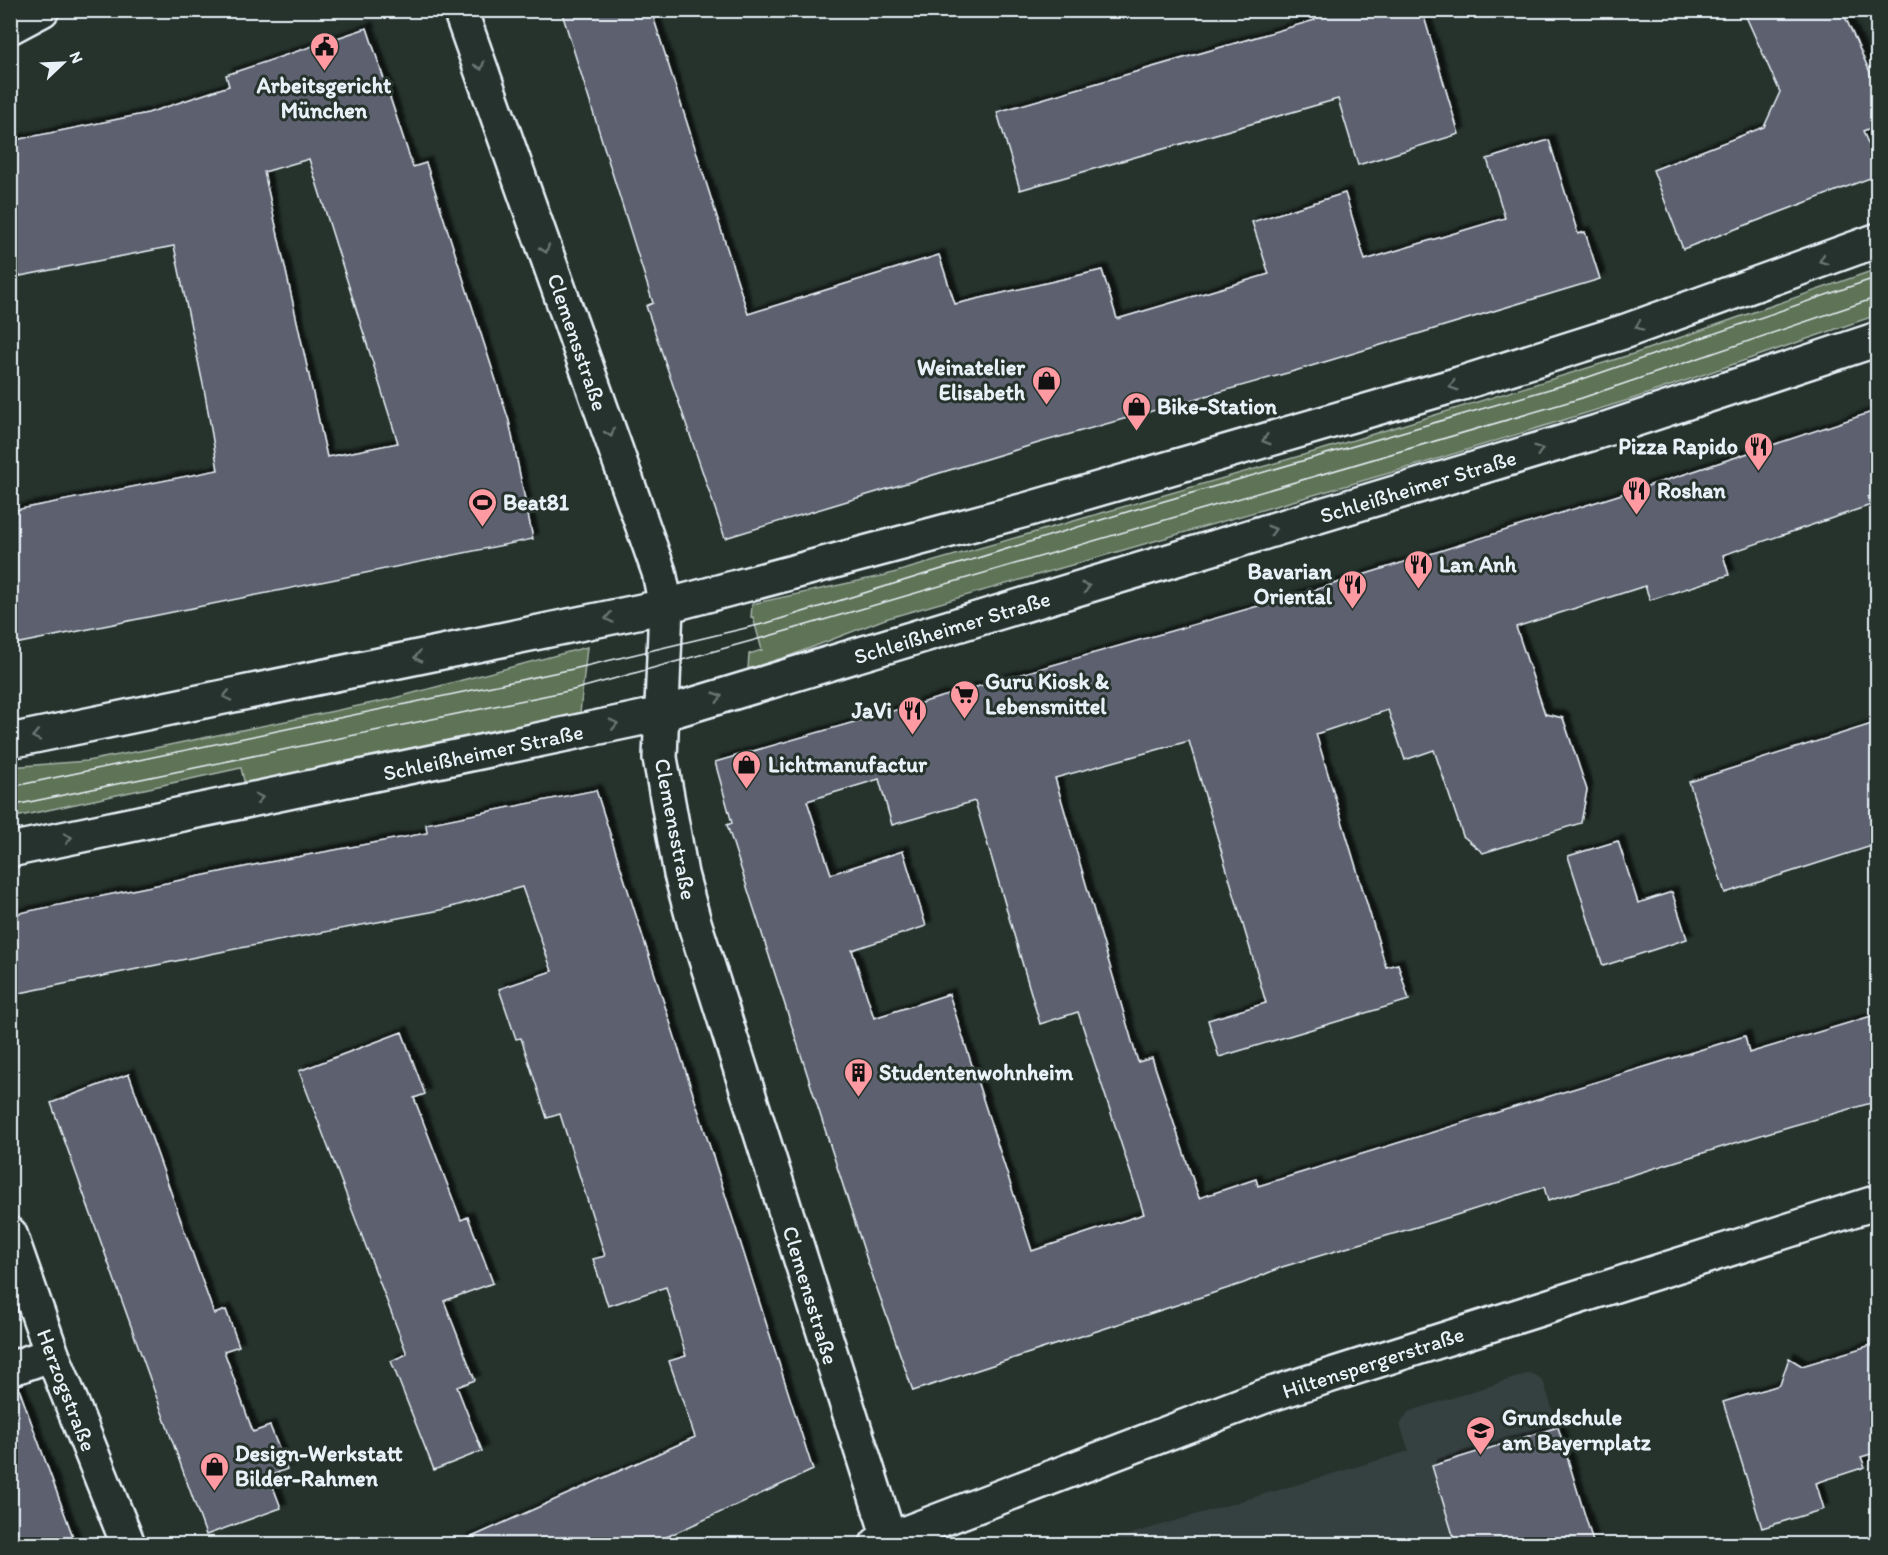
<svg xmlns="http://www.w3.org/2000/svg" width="1888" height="1555" viewBox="0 0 1888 1555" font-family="Itim,sans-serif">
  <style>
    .built { fill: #364140 }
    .green { fill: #5e7357; stroke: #a3b2a8; stroke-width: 1.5 }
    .building { fill: #5d616e; stroke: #e8f1f8; stroke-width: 1.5; fill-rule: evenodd; filter: url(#shadow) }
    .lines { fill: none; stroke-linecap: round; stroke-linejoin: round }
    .street-casing { stroke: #e8f1f8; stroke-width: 38 }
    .secondary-casing { stroke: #e8f1f8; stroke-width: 38 }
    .street { stroke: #26332d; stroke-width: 33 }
    .secondary { stroke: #26332d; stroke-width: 33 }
    .tram { stroke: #e8f1f8; stroke-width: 1.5 }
    .oneway { stroke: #6a7674 }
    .labels { text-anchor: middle; stroke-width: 6; stroke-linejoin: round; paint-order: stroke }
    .poi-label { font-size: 22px; font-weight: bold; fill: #e8f1f8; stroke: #26332d; text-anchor: start }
    .street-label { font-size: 22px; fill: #e8f1f8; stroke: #26332d }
  </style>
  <defs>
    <filter id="shadow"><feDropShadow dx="5.5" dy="-5.5" stdDeviation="1.5" flood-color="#0009"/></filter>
  </defs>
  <rect width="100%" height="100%" fill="#26332d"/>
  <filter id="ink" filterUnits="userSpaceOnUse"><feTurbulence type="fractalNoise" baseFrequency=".0167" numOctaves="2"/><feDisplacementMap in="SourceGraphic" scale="12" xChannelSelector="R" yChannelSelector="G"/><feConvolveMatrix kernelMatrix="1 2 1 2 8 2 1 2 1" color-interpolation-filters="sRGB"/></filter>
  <g filter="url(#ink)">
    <path class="built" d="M1530,1373L1537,1376L1544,1383L1594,1544H1098L1409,1451L1400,1425L1408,1412Z"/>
    <path class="green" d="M1877,269V315L1635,398L1424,463L885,619L792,655L748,669L749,654L762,650L753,617L751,618L752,604L886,575L1331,447L1636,353Z
      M587,647L580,713L245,785L241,768L11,818L10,767L87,761L150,749L387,700Z"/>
    <path class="building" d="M561,10H651L748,314L939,255L955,304L1102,270L1117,319L1269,274L1252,222L1345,193L1365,260L1505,218L1487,159L1549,140L1578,234L1585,232L1600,279L1298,370L1042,442L725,538L646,306L653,303Z
      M1312,10H1422L1459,134L1358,165L1338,99L1020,190L997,112L1315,20Z
      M1743,10H1842L1878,90V125L1863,131L1878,168V175L1683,249L1653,170L1764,127L1780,92Z
      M367,28L413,167L426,163L509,421L533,539L10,645V511L218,470L205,394L174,246L10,278V141L148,113L229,86L226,75ZM309,159L398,443L327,457L264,172Z
      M1878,410V494L1868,497L1871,505L1723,555L1729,575L1650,600L1645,586L1516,627L1545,714L1563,718L1587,790L1581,823L1483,853L1463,836L1434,750L1405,760L1388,710L1316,734L1386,967L1398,964L1409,1000L1219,1057L1208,1020L1266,1003L1189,741L1055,778L1138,1062L1152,1058L1199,1198L1256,1179L1258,1186L1745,1036L1749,1053L1878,1014V1101L1774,1131L1548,1201L1544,1187L1450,1217L1282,1267L1244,1283L913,1391L868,1263L727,825L732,823L715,762L1321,588L1673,478ZM879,779L892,825L975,801L1040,1024L1078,1012L1144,1214L1032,1251L949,994L874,1018L852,950L926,926L903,851L831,874L807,801Z
      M1878,722V844L1725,893L1689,782Z
      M596,790L813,1470L649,1545H454L695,1437L669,1361L686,1356L666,1287L608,1306L593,1259L605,1256L560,1114L547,1118L521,1038L516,1039L499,989L552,971L522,887L441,910L230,950L10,995V915L259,864L427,833L426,824Z
      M1618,841L1638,903L1672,892L1687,939L1603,966L1568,856Z
      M402,1032L425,1094L414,1098L461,1220L468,1217L493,1283L444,1301L475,1380L457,1387L482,1451L434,1470L391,1361L407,1354L299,1071Z
      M129,1074L214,1314L226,1310L239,1346L224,1351L253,1432L270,1426L287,1469L269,1476L281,1508L206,1535L51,1103Z
      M1878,1343V1452L1861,1457L1865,1467L1816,1483L1824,1509L1762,1528L1723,1402L1780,1385L1789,1358L1802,1366Z
      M18,1386L76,1545H10V1387Z
      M1558,1427L1594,1545H1456L1432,1466Z"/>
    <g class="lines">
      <defs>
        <path id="street" d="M460,10L659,572L666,606L660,758L681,874L694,922L891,1544
          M10,27L42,10
          M10,1234L52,1354L128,1544
          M10,1369L52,1354
          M877,1544L1262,1397L1878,1202"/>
        <path id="secondary" d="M10,741L666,606L1029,509L1459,384L1623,332L1878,240
          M10,850L662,714L1597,432L1878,339"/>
      </defs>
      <use href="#street" class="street-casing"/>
      <use href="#secondary" class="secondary-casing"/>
      <use href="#street" class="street"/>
      <use href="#secondary" class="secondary"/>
      <path class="tram" d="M10,787L573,669L767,623L1130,511L1574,382L1878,277
        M10,806L573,690L769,636L1582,398L1878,297"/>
    </g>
    <defs><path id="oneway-chevron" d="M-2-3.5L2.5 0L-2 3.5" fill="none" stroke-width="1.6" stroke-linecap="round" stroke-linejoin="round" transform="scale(1.5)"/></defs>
    <g class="oneway">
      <use href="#oneway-chevron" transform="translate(480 66) rotate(71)"/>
      <use href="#oneway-chevron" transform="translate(545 249) rotate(71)"/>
      <use href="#oneway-chevron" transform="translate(1823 260) rotate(160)"/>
      <use href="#oneway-chevron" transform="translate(1639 326) rotate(160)"/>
      <use href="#oneway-chevron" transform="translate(1453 386) rotate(163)"/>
      <use href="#oneway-chevron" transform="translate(610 433) rotate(71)"/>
      <use href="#oneway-chevron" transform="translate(1266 440) rotate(164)"/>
      <use href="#oneway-chevron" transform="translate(1539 450) rotate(-17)"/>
      <use href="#oneway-chevron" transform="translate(1272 530) rotate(-17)"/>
      <use href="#oneway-chevron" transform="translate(1086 587) rotate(-17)"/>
      <use href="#oneway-chevron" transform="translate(609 618) rotate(168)"/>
      <use href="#oneway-chevron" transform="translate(418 657) rotate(168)"/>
      <use href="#oneway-chevron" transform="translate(227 696) rotate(168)"/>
      <use href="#oneway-chevron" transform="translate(718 697) rotate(-17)"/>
      <use href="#oneway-chevron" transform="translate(614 724) rotate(-12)"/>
      <use href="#oneway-chevron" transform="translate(36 736) rotate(168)"/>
      <use href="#oneway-chevron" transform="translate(259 798) rotate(-12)"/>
      <use href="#oneway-chevron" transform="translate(68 838) rotate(-12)"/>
    </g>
  </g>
  <defs>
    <symbol id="civic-pin" viewBox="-11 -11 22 30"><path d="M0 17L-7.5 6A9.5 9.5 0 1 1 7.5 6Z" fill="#ff9aa2" stroke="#26332d"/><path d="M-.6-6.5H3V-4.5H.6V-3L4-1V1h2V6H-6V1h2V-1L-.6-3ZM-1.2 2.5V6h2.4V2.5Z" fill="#111"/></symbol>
    <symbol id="shop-pin" viewBox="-11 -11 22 30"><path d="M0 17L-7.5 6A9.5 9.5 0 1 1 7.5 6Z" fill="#ff9aa2" stroke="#26332d"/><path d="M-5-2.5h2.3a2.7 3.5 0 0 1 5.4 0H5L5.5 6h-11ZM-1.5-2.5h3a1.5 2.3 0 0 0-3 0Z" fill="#111"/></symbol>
    <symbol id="restaurant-pin" viewBox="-11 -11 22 30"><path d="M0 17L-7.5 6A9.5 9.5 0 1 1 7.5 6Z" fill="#ff9aa2" stroke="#26332d"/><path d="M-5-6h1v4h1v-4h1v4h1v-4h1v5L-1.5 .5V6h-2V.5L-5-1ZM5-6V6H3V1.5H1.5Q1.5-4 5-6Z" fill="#111"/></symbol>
    <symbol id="stadium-pin" viewBox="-11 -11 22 30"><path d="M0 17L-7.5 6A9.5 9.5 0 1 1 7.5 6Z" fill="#ff9aa2" stroke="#26332d"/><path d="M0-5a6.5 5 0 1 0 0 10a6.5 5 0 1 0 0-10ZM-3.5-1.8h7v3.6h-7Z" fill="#111"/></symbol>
    <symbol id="supermarket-pin" viewBox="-11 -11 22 30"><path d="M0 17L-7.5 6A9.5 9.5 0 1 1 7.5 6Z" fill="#ff9aa2" stroke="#26332d"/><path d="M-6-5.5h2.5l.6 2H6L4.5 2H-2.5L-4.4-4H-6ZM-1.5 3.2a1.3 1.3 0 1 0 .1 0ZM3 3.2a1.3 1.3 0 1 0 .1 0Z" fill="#111"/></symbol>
    <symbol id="building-pin" viewBox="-11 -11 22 30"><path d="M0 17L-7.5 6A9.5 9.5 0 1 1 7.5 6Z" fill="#ff9aa2" stroke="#26332d"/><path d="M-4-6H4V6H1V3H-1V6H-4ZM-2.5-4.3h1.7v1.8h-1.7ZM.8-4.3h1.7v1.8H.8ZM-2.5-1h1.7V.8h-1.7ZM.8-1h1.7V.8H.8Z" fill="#111"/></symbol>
    <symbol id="school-pin" viewBox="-11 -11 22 30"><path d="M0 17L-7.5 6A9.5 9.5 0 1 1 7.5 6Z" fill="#ff9aa2" stroke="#26332d"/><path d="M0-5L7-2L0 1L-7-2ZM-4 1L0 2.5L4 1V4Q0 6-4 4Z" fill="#111"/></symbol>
  </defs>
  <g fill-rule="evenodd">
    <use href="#civic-pin" x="308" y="30" width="33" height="45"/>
    <use href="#shop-pin" x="1030" y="364" width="33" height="45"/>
    <use href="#shop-pin" x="1120" y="390" width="33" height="45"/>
    <use href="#restaurant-pin" x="1742" y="430" width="33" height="45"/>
    <use href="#restaurant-pin" x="1620" y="474" width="33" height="45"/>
    <use href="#stadium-pin" x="466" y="486" width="33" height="45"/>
    <use href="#restaurant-pin" x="1402" y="548" width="33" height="45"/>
    <use href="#restaurant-pin" x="1336" y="568" width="33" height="45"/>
    <use href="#supermarket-pin" x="948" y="678" width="33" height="45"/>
    <use href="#restaurant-pin" x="896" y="694" width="33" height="45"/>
    <use href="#shop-pin" x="730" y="748" width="33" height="45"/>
    <use href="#building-pin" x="842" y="1056" width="33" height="45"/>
    <use href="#school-pin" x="1464" y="1414" width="33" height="45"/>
    <use href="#shop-pin" x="198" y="1450" width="33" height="45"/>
  </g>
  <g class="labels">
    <g class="poi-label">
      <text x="324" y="93" text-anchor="middle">Arbeitsgericht<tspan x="324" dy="25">München</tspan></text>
      <text x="1025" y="375" text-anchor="end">Weinatelier<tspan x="1025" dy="25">Elisabeth</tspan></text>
      <text x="1157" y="414">Bike-Station</text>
      <text x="1738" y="454" text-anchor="end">Pizza Rapido</text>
      <text x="1657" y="498">Roshan</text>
      <text x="503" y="510">Beat81</text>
      <text x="1439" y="572">Lan Anh</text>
      <text x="1332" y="579" text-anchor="end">Bavarian<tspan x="1332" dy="25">Oriental</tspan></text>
      <text x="985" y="689">Guru Kiosk &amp;<tspan x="985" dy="25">Lebensmittel</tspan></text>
      <text x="892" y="718" text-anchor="end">JaVi</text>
      <text x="768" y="772">Lichtmanufactur</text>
      <text x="879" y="1080">Studentenwohnheim</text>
      <text x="1502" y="1425">Grundschule<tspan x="1502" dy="25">am Bayernplatz</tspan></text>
      <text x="235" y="1461">Design-Werkstatt<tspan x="235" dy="25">Bilder-Rahmen</tspan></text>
    </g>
    <g class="street-label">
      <text transform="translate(578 342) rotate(71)" y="8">Clemensstraße</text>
      <text transform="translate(1418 486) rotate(-17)" y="8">Schleißheimer Straße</text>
      <text transform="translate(952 627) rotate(-17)" y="8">Schleißheimer Straße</text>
      <text transform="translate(483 752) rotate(-12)" y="8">Schleißheimer Straße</text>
      <text transform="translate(676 829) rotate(79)" y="8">Clemensstraße</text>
      <text transform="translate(811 1295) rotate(73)" y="8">Clemensstraße</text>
      <text transform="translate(1373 1362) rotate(-18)" y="8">Hiltenspergerstraße</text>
      <text transform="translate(67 1390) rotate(69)" y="8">Herzogstraße</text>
    </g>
  </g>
  <rect width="1888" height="1555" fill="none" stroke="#26332d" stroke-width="36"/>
  <rect x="18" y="18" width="1852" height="1519" fill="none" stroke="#e8f1f8" stroke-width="2" filter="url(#ink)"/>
  <g transform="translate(63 63) rotate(67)" stroke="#26332d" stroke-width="4.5" paint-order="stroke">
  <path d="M0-4.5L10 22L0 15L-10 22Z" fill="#e8f1f8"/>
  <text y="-9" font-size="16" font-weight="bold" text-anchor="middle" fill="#e8f1f8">N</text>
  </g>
</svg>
